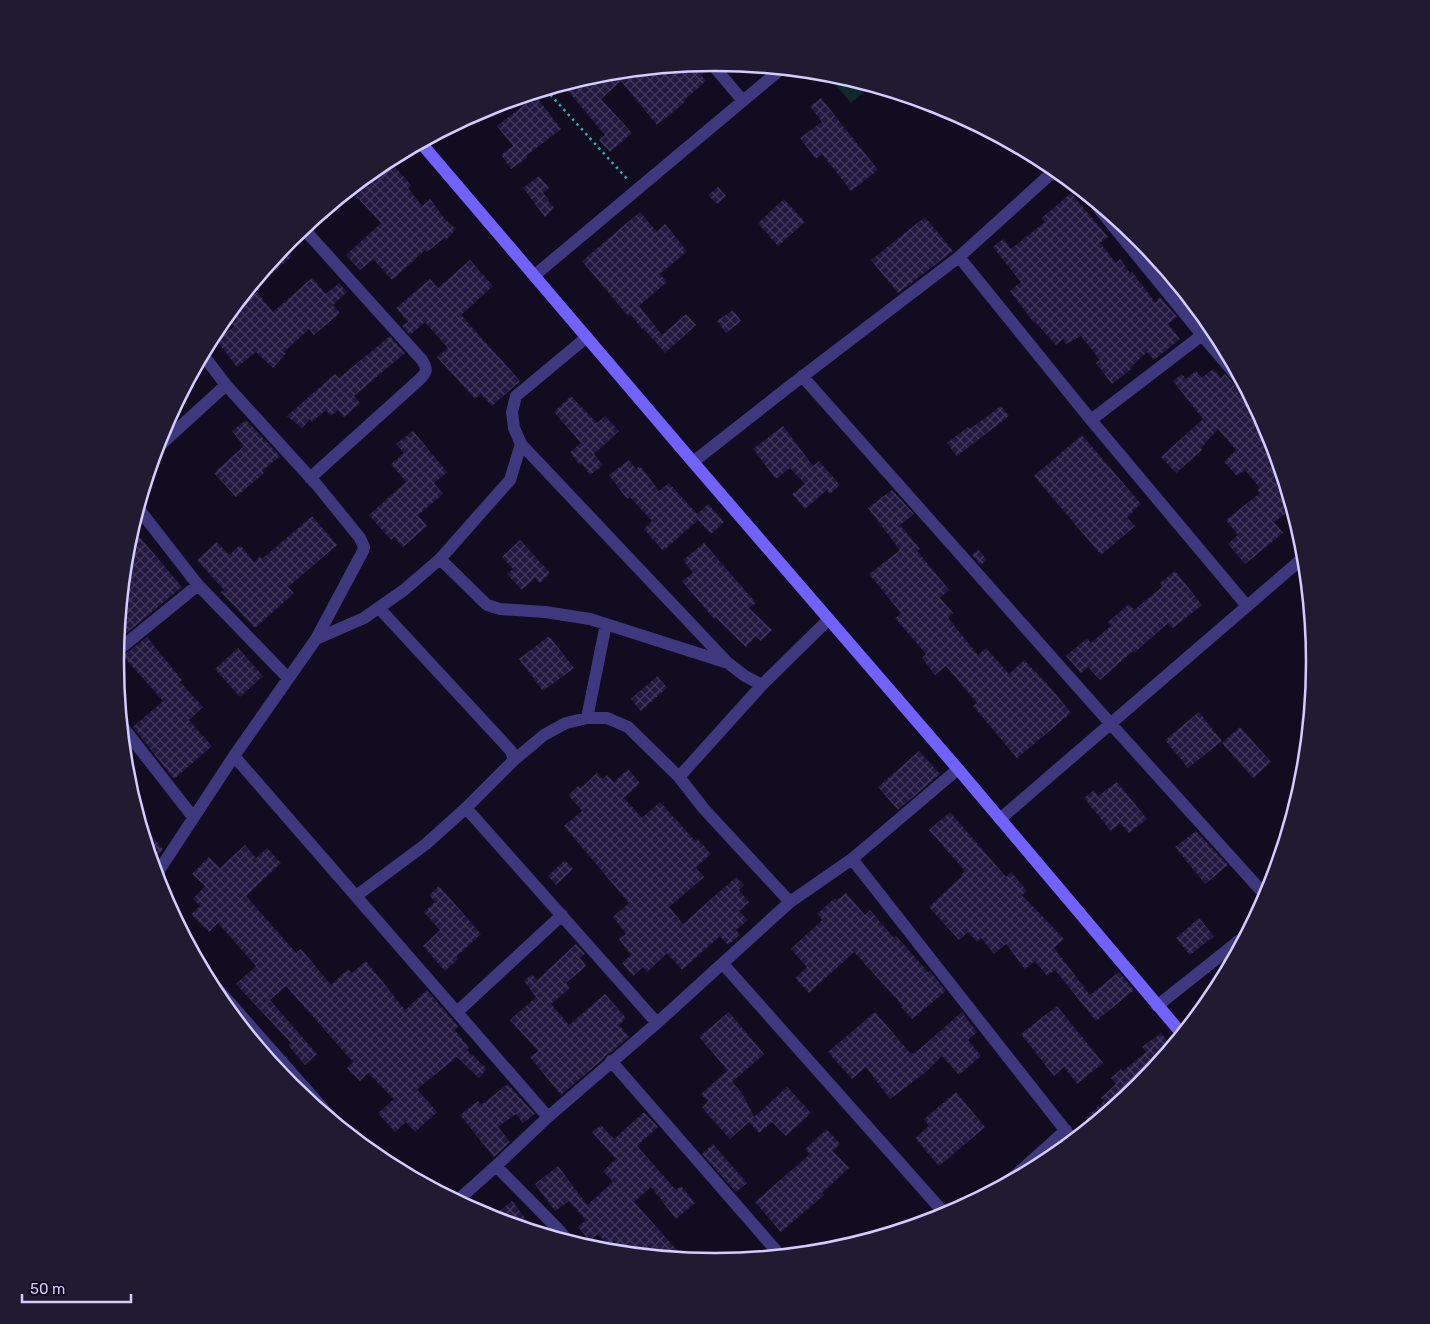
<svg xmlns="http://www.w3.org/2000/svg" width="1430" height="1324" viewBox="0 0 1430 1324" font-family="Rubik,sans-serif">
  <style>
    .pitch { fill: #102829 }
    .building { fill: url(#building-cross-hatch) }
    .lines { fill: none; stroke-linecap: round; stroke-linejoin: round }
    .path { stroke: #2eaeaf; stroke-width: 2.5; stroke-dasharray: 2.5 4; stroke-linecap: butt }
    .street { stroke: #3f387e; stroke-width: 12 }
    .secondary { stroke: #7162fe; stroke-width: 12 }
    .rim { fill: none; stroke: #d4cbff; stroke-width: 2.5 }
  </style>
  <defs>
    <pattern id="building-cross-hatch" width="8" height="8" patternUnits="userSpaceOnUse" patternTransform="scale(1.25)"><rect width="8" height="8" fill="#231940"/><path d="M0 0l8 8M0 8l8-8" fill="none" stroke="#42395d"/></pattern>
  </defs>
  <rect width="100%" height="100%" fill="#110c1f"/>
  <path class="pitch" d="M826,73L832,74L872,86L851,103Z"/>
  <path class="building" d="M703,64L706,70L701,75L706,81L684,100L685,102L657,125L621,81L601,99L632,133L610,152L599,140L605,135L563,85L598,74Z
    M536,96L561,129L526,156L527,158L511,169L501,155L513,146L497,126Z
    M821,98L878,170L851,191L822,154L816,159L800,138L822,122L810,106Z
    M389,160L411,185L408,188L422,206L430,199L444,218L456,229L446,240L444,238L427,252L425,250L392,280L373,259L360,270L346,255L381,223L356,196L363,189L358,183L382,163Z
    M539,176L549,188L543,193L549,200L548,201L554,207L545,217L523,188Z
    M718,187L726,196L717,204L708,195Z
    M1071,193L1108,237L1100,243L1116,263L1120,259L1130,273L1132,272L1155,302L1160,297L1177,317L1168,324L1180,339L1154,360L1147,352L1130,368L1131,369L1112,384L1096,363L1100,360L1081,336L1066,344L1063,339L1056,345L1035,322L1034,323L1010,291L1021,282L993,247L1003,239L1011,249L1045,222L1042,218Z
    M784,199L805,222L778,246L758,223Z
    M640,212L657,232L665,224L687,251L660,274L667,282L639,306L662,335L686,314L696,325L665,353L643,328L642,329L630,314L628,316L582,261Z
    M925,217L953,251L898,293L871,260Z
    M284,246L292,256L266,279L262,274Z
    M470,260L493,286L461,315L520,381L492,406L481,394L475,399L437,357L448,348L425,322L410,335L402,326L408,322L396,308L430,279L438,288Z
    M312,278L326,294L339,283L347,292L333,305L340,313L314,335L309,329L284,352L286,353L273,368L256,352L237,367L216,340L234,327L226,317L229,313L257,292L273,312Z
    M733,310L741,321L726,333L717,321Z
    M390,336L405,353L354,396L360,403L344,417L338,410L331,416L326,410L312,422L310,419L302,428L287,416L335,374L339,378Z
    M1213,369L1221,378L1225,374L1257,411L1252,415L1270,436L1292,509L1274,522L1283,533L1245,564L1228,544L1238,535L1226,520L1260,493L1257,490L1260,488L1245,470L1237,476L1224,462L1236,450L1218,429L1201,448L1202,450L1176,473L1161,457L1203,419L1173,381L1182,374L1186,379L1196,371L1202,378Z
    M571,396L597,423L605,416L619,431L594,454L603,465L590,475L581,463L579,464L570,452L581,443L554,412Z
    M1001,406L1009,416L957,456L947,443L968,427L970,429Z
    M246,420L280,456L262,471L264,473L236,497L214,473L244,446L232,431Z
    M783,426L813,466L819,461L840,485L830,494L827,490L805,509L792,494L805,484L790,468L776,479L753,449Z
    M413,431L447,472L434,483L443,494L418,515L427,526L403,547L394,537L391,540L369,515L406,482L391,464L404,453L396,444Z
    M1082,435L1141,504L1132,511L1133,512L1127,517L1135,526L1101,555L1034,476Z
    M629,460L636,469L640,466L659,491L669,483L697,514L708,504L724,522L711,534L698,520L663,551L644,529L652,521L630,497L627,499L609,475Z
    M892,490L914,514L900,525L920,549L917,551L949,590L940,598L953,613L948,618L978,655L986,648L1009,674L1024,660L1049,686L1071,713L1017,758L973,706L977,703L946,666L935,675L922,658L926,654L895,618L901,613L869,574L900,550L868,508Z
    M312,516L337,545L288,587L294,593L255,628L221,592L224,590L197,560L217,542L229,555L240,545L254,562L260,556L262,559Z
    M132,528L182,587L118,640L127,545Z
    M520,540L550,573L540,583L535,578L522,590L507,574L513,569L502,557Z
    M704,543L756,603L749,608L772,630L761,641L756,636L746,647L716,618L714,619L682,581L693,573L683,560Z
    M978,549L987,560L981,565L972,555Z
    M1175,571L1202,605L1173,628L1168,623L1134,653L1133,651L1100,680L1088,667L1081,673L1066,656L1087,638L1091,643L1111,626L1108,622L1129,604L1134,610L1162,587L1160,583Z
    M549,636L574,668L543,691L519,659Z
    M147,637L182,680L180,682L203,707L189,720L212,746L174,779L133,727L163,701L123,656Z
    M238,648L263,676L240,697L215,669Z
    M657,676L667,688L641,711L631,699Z
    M1199,712L1222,741L1188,768L1165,740Z
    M1240,727L1271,762L1253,778L1222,743Z
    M919,751L940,774L898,810L878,787Z
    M628,769L640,783L624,798L642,818L660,802L696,842L698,839L711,854L696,867L704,877L669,907L683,924L736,877L744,885L739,890L749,902L739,911L748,920L736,930L740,935L728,945L720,936L682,970L667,953L647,972L643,967L633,976L622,963L631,955L619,939L626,934L613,917L629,903L564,826L582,811L568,795L578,786L581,788L597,773L602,779L607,775L614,782Z
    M1117,782L1147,819L1129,833L1120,823L1111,831L1084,798L1094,790L1098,796Z
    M950,812L1006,877L1011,872L1027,891L1022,895L1064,939L1054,948L1090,995L1119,972L1134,990L1096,1021L1055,970L1047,976L1035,961L1025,969L1006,944L994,954L981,938L977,942L968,932L959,940L929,907L962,876L961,875L965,871L929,830Z
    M140,822L163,849L153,864Z
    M1196,831L1228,865L1205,884L1175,847Z
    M245,845L256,858L267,848L281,863L246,896L296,953L301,949L331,985L348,969L352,973L366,961L405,1010L427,990L458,1026L455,1030L469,1048L467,1050L487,1069L479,1078L457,1057L417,1089L437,1112L415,1132L406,1122L395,1132L378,1113L394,1099L368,1073L360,1081L347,1068L353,1062L286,986L270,1000L317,1054L305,1065L288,1045L291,1043L236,984L256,966L218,923L209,932L191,914L200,906L193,899L205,886L192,874L209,857L220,868Z
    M565,860L573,869L556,885L548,876Z
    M439,886L481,934L456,957L458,959L445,971L423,946L440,930L424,912L435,902L429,895Z
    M846,893L865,915L870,910L894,938L896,936L928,972L930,971L946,991L912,1019L901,1007L903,1006L854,952L809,993L795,978L807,967L791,949L822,920L817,914L835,898L837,900Z
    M1199,918L1214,936L1190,955L1176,938Z
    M576,944L585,954L580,958L586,966L566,983L570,988L551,1004L569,1025L605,994L626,1018L619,1025L629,1037L610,1053L606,1055L603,1059L561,1095L530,1057L538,1051L510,1020L536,997L524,981L532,974L537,980Z
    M1057,1006L1103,1063L1077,1084L1064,1067L1054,1076L1021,1034Z
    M729,1012L764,1054L732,1082L742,1093L754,1117L787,1087L811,1113L786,1136L772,1122L759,1133L749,1122L730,1139L702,1108L708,1101L701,1094L727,1071L724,1068L725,1067L699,1037Z
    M875,1012L911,1054L913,1053L914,1054L962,1012L977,1032L968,1040L981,1056L959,1075L942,1056L926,1072L890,1099L866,1067L852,1079L828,1052Z
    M1161,1033L1170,1044L1165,1048L1167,1051L1139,1086L1092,1124L1086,1118L1104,1101L1101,1098L1116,1084L1111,1078L1121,1069L1123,1071L1146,1052L1142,1047Z
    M508,1084L535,1114L523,1123L516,1114L498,1127L510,1142L494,1157L460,1115L478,1101L481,1105Z
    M956,1092L985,1127L939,1166L915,1138L929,1126L924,1119Z
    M644,1112L658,1127L637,1146L676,1190L681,1186L695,1203L676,1219L651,1187L634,1202L678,1251L672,1257L625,1253L614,1241L609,1246L598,1234L590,1241L578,1227L586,1220L569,1201L555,1211L535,1184L558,1166L587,1205L613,1182L603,1171L616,1159L592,1132L601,1125L614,1139Z
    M827,1129L840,1144L833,1151L849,1168L822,1193L824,1195L781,1232L755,1202L810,1154L805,1149Z
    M713,1144L747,1183L736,1192L702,1154Z
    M512,1201L535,1231L491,1218Z"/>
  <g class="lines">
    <path class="path" d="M546,90L629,181"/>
    <path class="street" d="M711,63L743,101
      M1097,204L1100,210L1202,335L1241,381
      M303,228L422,360C428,370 427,372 419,380L310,478
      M959,257L1091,420L1247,606
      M535,275L781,69
      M802,376L1110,723L1266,896
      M1091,420L1202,335
      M521,444L727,662
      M157,448L226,385
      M693,462L786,389L959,257L1055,170
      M440,559L487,605L500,609L545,612L590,619L728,663L745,676L762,685L829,619
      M198,585L288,678
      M379,608L511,751L514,760L466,808L657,1023
      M316,639L364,618L404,590L440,559L510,480L521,444L514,428L512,412L516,396L587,337
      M117,651L198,585L138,508
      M587,718L606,624
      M122,726L193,817
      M234,756L548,1117
      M514,760L544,735L566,723L587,718H607L628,727L679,777L704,809L790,902
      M679,777L762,685
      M1000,819L1304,557
      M852,859L1073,1140
      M156,875L234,756L316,639L363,551L364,547L360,538L317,485L226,385L203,355
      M356,896L426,844L466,808
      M723,964L946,1215
      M207,977L334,1121
      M1157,1006L1245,936
      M457,1012L562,915
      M611,1061L780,1255
      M496,1166L557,1228L568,1241
      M1009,1181L1066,1130
      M457,1201L496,1166L548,1117L657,1023L790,902L852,859L958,769"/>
    <path class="secondary" d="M421,143L693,462L958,769L1182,1034"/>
  </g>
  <path d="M0 0H1430V1324H0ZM124 662a591 591 0 1 1 1182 0a591 591 0 1 1-1182 0Z" fill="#211b31" fill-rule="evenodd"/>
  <path class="rim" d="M124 662a591 591 0 1 1 1182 0a591 591 0 1 1-1182 0Z"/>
  <path d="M22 1294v8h109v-8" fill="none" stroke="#d4cbff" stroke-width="2.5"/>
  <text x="30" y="1294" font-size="15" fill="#d4cbff" stroke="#110c1f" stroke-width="4" paint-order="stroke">50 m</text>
</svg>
